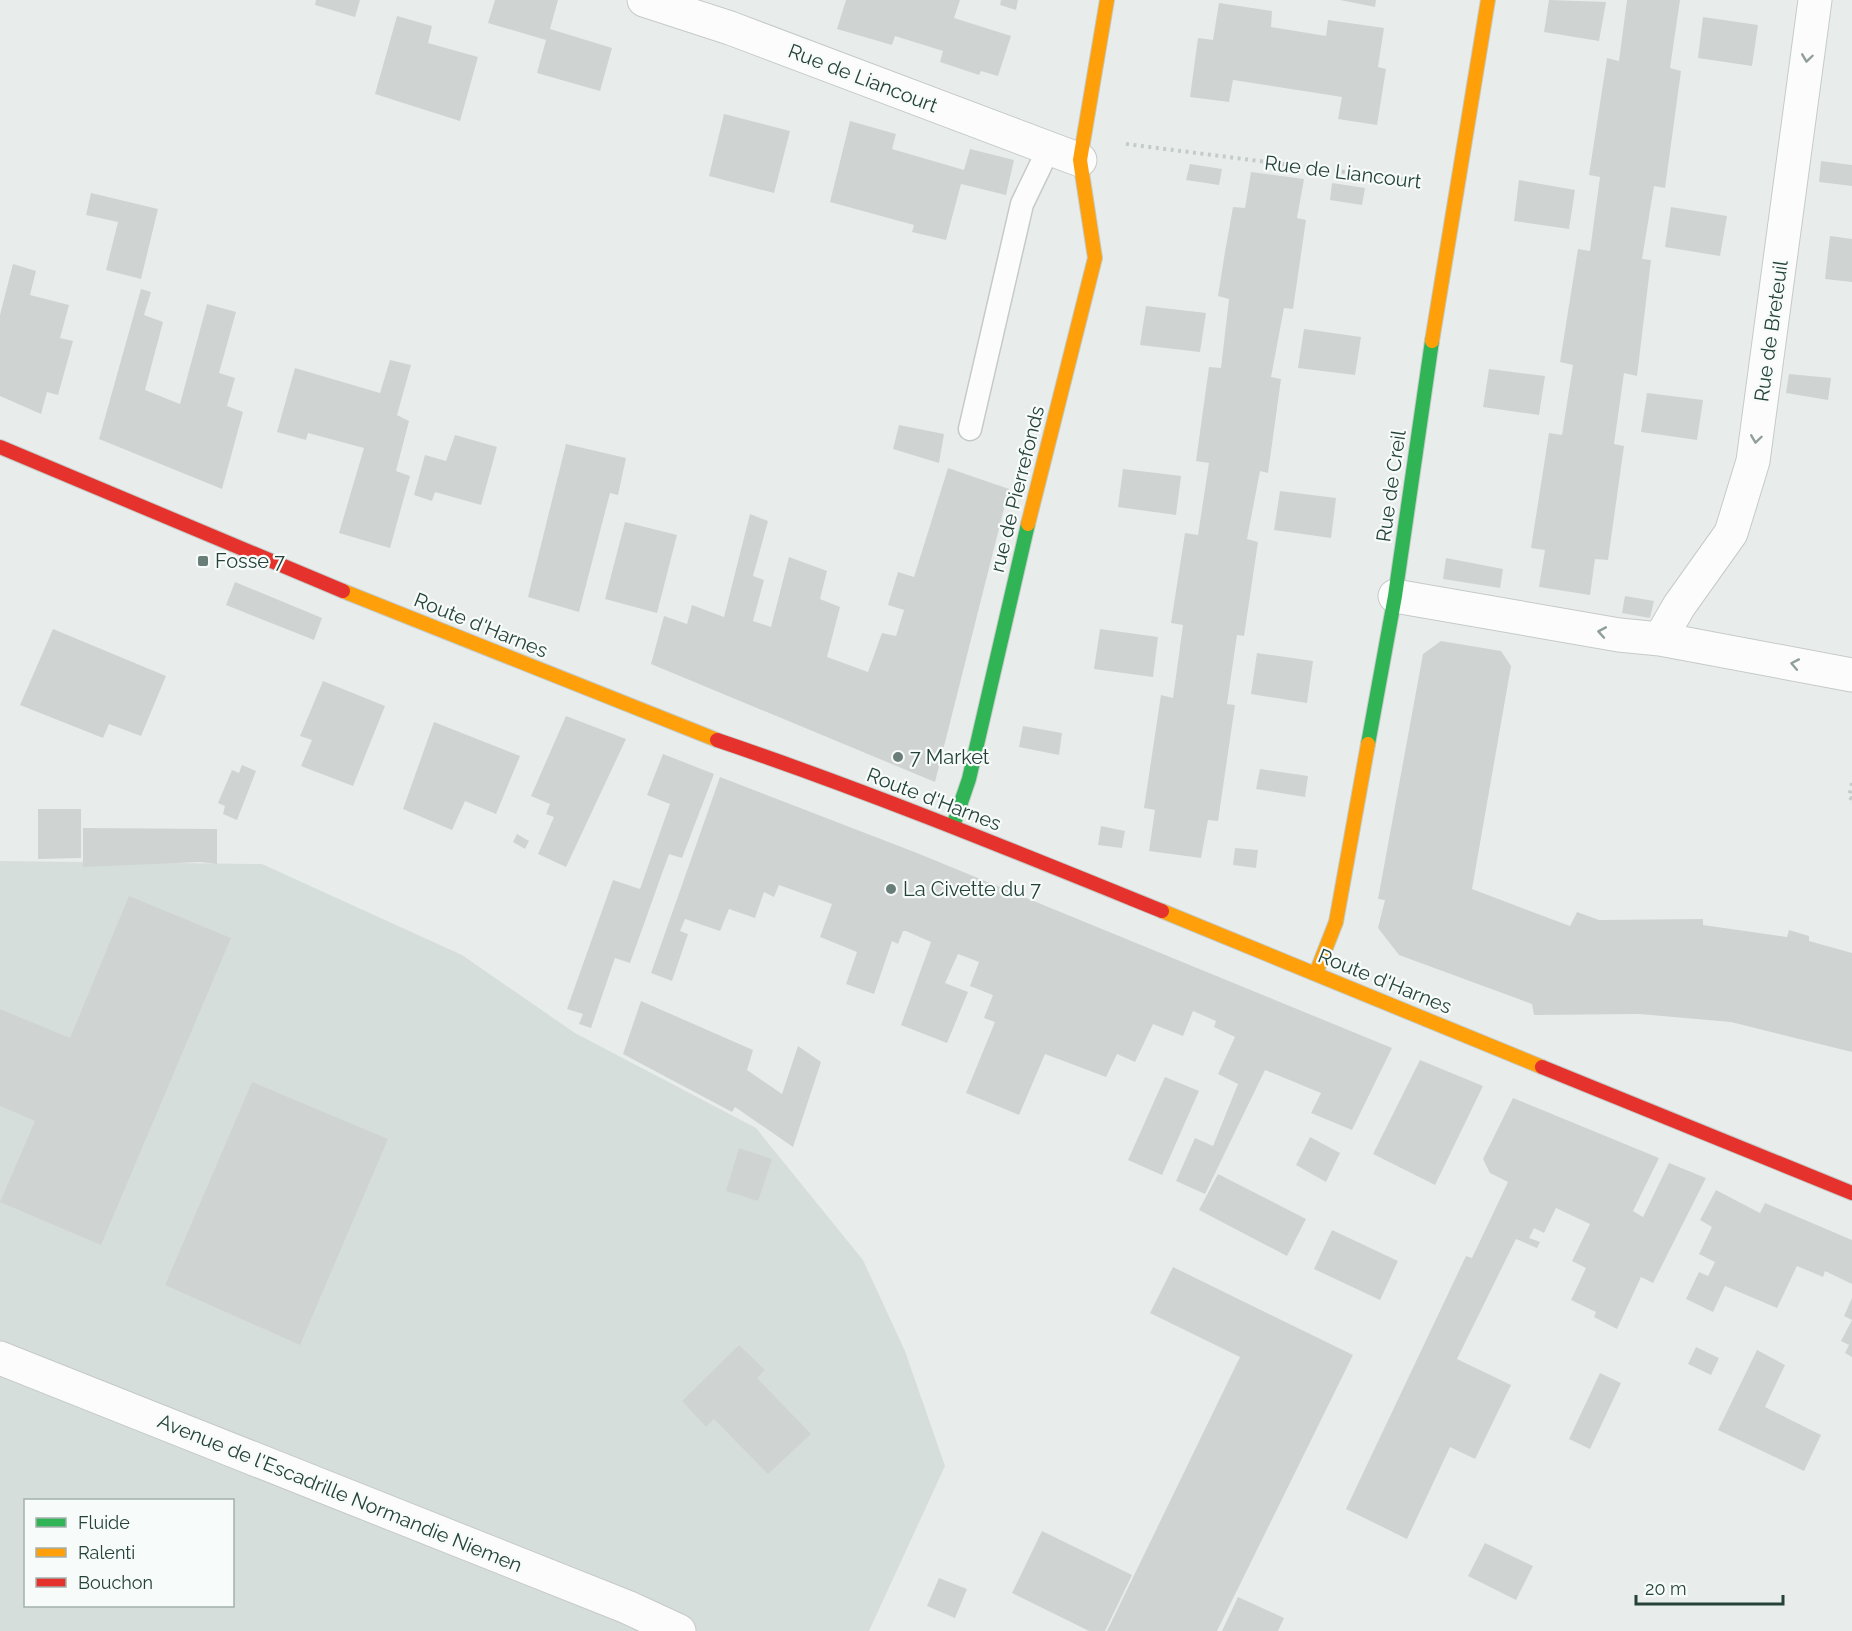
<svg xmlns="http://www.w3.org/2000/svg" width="1852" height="1631" viewBox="0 0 1852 1631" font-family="Raleway,sans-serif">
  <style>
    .built { fill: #d6dedb; fill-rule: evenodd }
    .building { fill: #cfd4d2 }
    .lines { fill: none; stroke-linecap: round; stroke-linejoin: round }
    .lane-casing { stroke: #c5cac8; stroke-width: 25 }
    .street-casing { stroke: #c5cac8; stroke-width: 35 }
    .fast-casing { stroke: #c3cbc8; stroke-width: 16 }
    .slow-casing { stroke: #c3cbc8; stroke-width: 16 }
    .jam-casing { stroke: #c3cbc8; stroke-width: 16 }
    .path { stroke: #c3ccca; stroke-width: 4; stroke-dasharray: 3 4.5; stroke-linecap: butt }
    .lane { stroke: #fcfcfc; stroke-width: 22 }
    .street { stroke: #fcfcfc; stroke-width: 33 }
    .fast { stroke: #30b455; stroke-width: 14 }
    .slow { stroke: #ff9f0a; stroke-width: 14 }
    .jam { stroke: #e5322d; stroke-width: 14 }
    .oneway { stroke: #909f9b }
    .poi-dot { fill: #697e78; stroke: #f7fbf9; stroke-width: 2 }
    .labels { text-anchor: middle; stroke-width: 4.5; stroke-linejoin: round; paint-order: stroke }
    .street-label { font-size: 20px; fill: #24423a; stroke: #f7fbf9 }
    .poi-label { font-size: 20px; fill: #24423a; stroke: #f7fbf9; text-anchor: start }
  </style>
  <rect width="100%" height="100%" fill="#e8edeb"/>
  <path class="built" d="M0,861L262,864L462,955L575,1033L756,1128L863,1260L905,1351L945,1466L869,1631H0ZM26,1500H232V1606H26Z"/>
  <path class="building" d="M316,0H360L355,17L315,5Z
    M495,0H558L550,29L612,48L600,91L537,73L546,40L488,23Z
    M846,0H960L954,18L1011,36L998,76L981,71L979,75L940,62L943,51L895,36L892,45L837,29Z
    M1001,0H1018L1016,10L1000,5Z
    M1340,0H1376L1375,7Z
    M1549,0L1606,2L1599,41L1544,32Z
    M1627,0H1680L1670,68L1681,71L1665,188L1654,186L1642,259L1651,260L1637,376L1624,373L1614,444L1624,446L1608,560L1595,559L1590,595L1539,587L1545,550L1531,548L1549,433L1562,435L1573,365L1560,362L1578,249L1590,251L1600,177L1589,175L1607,58L1619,61Z
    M1219,3L1272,11L1271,27L1326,36L1328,20L1384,28L1378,67L1386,69L1377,125L1338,119L1342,97L1233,80L1229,102L1190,97L1198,38L1213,40Z
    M397,16L432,26L428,43L478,57L460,121L375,94Z
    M1703,17L1758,25L1752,66L1698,58Z
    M724,114L790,131L774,193L709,176Z
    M850,121L896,134L892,149L964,170L970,149L1014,160L1006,195L961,184L946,240L912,232L914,225L830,202Z
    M1821,161L1852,165V186L1819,182Z
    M1190,164L1222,169L1219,185L1186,180Z
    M1251,172L1304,179L1297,218L1306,220L1293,309L1284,308L1271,377L1281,379L1268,473L1260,471L1247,539L1258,542L1244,636L1237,635L1227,704L1235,705L1218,821L1208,820L1201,858L1149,851L1155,810L1144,808L1161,695L1173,698L1183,625L1171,623L1185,533L1198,535L1209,463L1196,461L1209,367L1221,368L1229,299L1218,296L1225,252L1233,207L1245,208Z
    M1519,180L1575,190L1569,229L1514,221Z
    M1332,183L1365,188L1362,205L1330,200Z
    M91,193L158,209L141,279L106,270L118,222L86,215Z
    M1671,207L1727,216L1720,256L1665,247Z
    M1830,236L1852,239V282L1825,279Z
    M13,264L36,271L30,295L69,305L60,338L73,341L58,395L47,392L41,414L0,396V315Z
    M141,289L151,292L144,315L163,322L145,390L180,404L207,304L236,312L219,373L235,378L227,406L243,412L222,489L99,439Z
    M1146,306L1206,313L1200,352L1140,345Z
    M1304,329L1361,337L1355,375L1298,368Z
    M390,360L411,365L397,415L409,421L396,471L410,476L390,548L339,533L364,448L308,433L306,440L277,432L295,368L380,393Z
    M1489,369L1545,376L1539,415L1483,407Z
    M1789,374L1831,378L1828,400L1786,393Z
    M1647,393L1703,400L1697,440L1641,432Z
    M899,425L944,434L939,463L893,449Z
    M455,435L497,447L481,505L435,492L432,501L414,495L425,455L446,461Z
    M566,444L626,458L618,495L610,493L579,612L528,597Z
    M948,468L1009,489L935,782L651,664L664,616L687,624L692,605L724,617L750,514L768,521L753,576L764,580L753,621L771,627L789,557L827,571L820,599L840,607L827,657L868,672L882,633L896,636L904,610L888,605L898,572L914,577Z
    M1123,469L1181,476L1176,515L1118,507Z
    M1280,491L1336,498L1331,538L1274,530Z
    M625,522L677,535L657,613L605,599Z
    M1446,558L1503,569L1500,588L1443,579Z
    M235,582L322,618L314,640L226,605Z
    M1625,596L1654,601L1650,618L1622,613Z
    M53,629L166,676L141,736L109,724L103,738L20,705Z
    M1100,629L1158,637L1153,677L1094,669Z
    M1441,641L1501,651L1511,666L1472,889L1570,926L1577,912L1599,920L1703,919V925L1787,937L1789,930L1809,936V941L1852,953V1052L1731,1022L1639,1014L1534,1015L1532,1004L1399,955L1378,928L1385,900L1378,899L1423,654Z
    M1257,653L1313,661L1307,703L1251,694Z
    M323,681L385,706L353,786L301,766L312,740L300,736Z
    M566,716L626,739L566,867L538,854L554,817L546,814L550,804L531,796Z
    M434,722L520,756L496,814L465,801L452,830L403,809Z
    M1023,726L1062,733L1059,755L1019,747Z
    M663,754L714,774L682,858L669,854L630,963L615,958L591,1028L579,1024L583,1014L567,1009L613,880L640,889L670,804L647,795Z
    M242,765L256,771L237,820L223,814L225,806L218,803L232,770L239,773Z
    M1260,769L1308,776L1305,797L1256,789Z
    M720,777L917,853L1392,1048L1352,1130L1311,1113L1321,1093L1265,1070L1205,1194L1176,1181L1195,1138L1213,1146L1238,1084L1218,1074L1235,1037L1214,1027L1216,1021L1193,1011L1183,1036L1153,1024L1135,1062L1117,1054L1106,1077L1045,1054L1019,1115L966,1093L995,1022L984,1018L993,995L970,986L979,962L958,954L945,983L968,992L947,1043L901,1025L931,942L906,931H903L898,944L892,941L874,994L846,984L857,952L820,937L832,904L779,885L774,897L764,892L755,918L729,909L720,931L685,919L680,931L688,934L672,981L651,973Z
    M38,809H81V858L38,859Z
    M1101,826L1125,831L1122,848L1098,845Z
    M83,828L217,829V864L200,862L83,867Z
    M517,834L529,841L525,849L513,842Z
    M1235,848L1258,850L1256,868L1233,865Z
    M129,896L231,938L101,1245L0,1202L35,1121L0,1106V1009L70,1038Z
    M641,1001L753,1050L747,1070L782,1094L798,1046L821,1062L793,1147L735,1107L732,1112L623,1054Z
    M1420,1060L1483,1086L1435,1185L1373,1154Z
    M1165,1077L1199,1091L1162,1175L1128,1160Z
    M252,1082L388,1139L300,1345L165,1285Z
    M1513,1098L1659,1158L1633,1211L1643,1217L1669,1163L1706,1178L1653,1283L1641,1277L1617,1329L1594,1317L1596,1312L1571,1300L1586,1268L1572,1261L1590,1224L1556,1208L1544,1233L1534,1228L1529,1238L1540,1242L1537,1248L1516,1239L1457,1359L1511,1385L1475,1459L1450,1447L1407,1539L1346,1509L1466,1256L1472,1258L1508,1182L1490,1173L1483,1159Z
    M1310,1137L1340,1153L1326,1182L1296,1165Z
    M739,1148L772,1159L758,1201L726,1191Z
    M1218,1174L1306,1219L1287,1256L1199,1210Z
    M1716,1190L1760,1213L1765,1203L1852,1240V1284L1825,1271L1823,1277L1797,1266L1777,1308L1725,1286L1713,1312L1686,1299L1699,1272L1708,1276L1715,1262L1699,1254L1712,1227L1700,1220Z
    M1332,1230L1398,1261L1380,1300L1314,1269Z
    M1173,1267L1353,1355L1217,1631H1107L1240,1357L1150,1313Z
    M1852,1298V1357L1845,1353L1849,1345L1841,1341L1852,1320L1844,1316Z
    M739,1345L765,1370L757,1378L811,1434L768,1474L714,1419L706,1427L682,1401Z
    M1696,1347L1719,1358L1711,1375L1688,1364Z
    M1757,1350L1785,1365L1765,1407L1821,1435L1804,1471L1718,1430Z
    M1600,1373L1621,1383L1590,1449L1569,1439Z
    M1042,1531L1132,1575L1105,1631H1089L1012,1593Z
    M1485,1543L1533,1566L1516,1600L1468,1576Z
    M939,1578L967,1589L955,1618L927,1606Z
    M1238,1597L1284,1618L1278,1631H1222Z"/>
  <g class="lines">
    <defs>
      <path id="lane" d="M970,429L1022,204L1049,148"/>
      <path id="street" d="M644,0L730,28L1080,160
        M1395,596L1619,635L1660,639L1852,675
        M1660,639L1679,606L1731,533L1753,461L1815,0
        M0,1358L627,1607L679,1631"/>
      <path id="fast" d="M1368,744L1395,596L1432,341
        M953,826L969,779L1028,524"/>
      <path id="slow" d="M1432,341L1488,0
        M1028,524L1095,258L1080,160L1107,0
        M343,591L717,740
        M1162,911L1542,1067
        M1316,973L1336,922L1368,744"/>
      <path id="jam" d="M0,447L343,591
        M717,740C868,791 1014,851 1162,911
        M1542,1067L1852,1193"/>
    </defs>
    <use href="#lane" class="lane-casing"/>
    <use href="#street" class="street-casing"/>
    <use href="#fast" class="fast-casing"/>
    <use href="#slow" class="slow-casing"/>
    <use href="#jam" class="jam-casing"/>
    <path class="path" d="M1126,144L1416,181
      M1852,783L1849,797L1852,799"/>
    <use href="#lane" class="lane"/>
    <use href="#street" class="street"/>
    <use href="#fast" class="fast"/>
    <use href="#slow" class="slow"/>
    <use href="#jam" class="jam"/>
  </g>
  <defs><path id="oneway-chevron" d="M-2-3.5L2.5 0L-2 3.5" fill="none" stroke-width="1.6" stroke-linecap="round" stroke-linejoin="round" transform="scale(1.5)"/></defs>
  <g class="oneway">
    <use href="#oneway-chevron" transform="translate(1807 58) rotate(98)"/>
    <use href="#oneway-chevron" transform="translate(1756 439) rotate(98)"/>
    <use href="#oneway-chevron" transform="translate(1602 632) rotate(-170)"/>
    <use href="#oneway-chevron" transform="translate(1795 664) rotate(-169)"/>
  </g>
  <g class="poi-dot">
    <rect x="197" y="555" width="12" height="12" rx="3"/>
    <circle cx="898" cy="757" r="6"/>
    <circle cx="891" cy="889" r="6"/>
  </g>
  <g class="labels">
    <g class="street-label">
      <text transform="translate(863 78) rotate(21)" y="7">Rue de Liancourt</text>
      <text transform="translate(1343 172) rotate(7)" y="7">Rue de Liancourt</text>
      <text transform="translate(1771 331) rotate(-82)" y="7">Rue de Breteuil</text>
      <text transform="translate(1391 486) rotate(-82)" y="7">Rue de Creil</text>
      <text transform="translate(1017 489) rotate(-76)" y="7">rue de Pierrefonds</text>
      <text transform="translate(481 625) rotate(22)" y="7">Route d'Harnes</text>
      <text transform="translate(934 799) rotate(21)" y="7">Route d'Harnes</text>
      <text transform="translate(1385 981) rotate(22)" y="7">Route d'Harnes</text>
      <text transform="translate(340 1493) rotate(22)" y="7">Avenue de l'Escadrille Normandie Niemen</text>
    </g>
    <g class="poi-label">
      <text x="215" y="568">Fosse 7</text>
      <text x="910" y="764">7 Market</text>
      <text x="903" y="896">La Civette du 7</text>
    </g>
  </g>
  <rect x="24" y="1499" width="210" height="108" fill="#f7fbf9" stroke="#a3b1ad" stroke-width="1.5"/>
  <rect x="36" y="1518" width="30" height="9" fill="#30b455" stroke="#a3b1ad" stroke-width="1.5"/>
  <text x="78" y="1529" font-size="18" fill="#24423a">Fluide</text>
  <rect x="36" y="1548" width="30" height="9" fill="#ff9f0a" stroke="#a3b1ad" stroke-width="1.5"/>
  <text x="78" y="1559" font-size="18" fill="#24423a">Ralenti</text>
  <rect x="36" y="1578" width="30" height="9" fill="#e5322d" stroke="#a3b1ad" stroke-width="1.5"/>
  <text x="78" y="1589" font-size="18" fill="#24423a">Bouchon</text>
  <path d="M1636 1595v9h147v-9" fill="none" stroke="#24423a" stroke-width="3"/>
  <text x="1645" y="1595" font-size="18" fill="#24423a" stroke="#f7fbf9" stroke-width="4.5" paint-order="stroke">20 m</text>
</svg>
